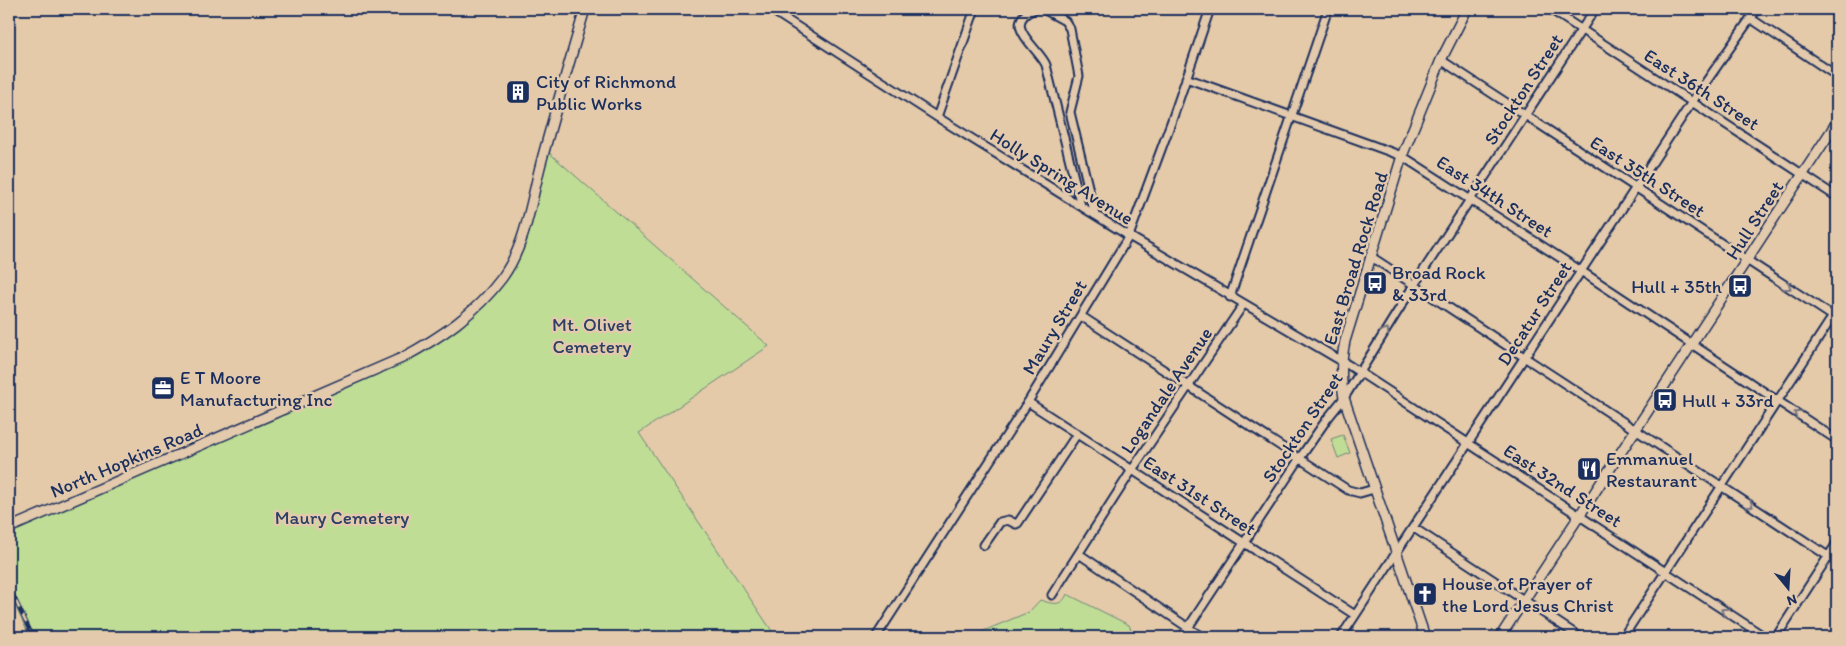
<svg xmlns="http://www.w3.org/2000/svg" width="1846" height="646" viewBox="0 0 1846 646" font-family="Itim,sans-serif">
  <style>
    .green { fill: #bfdd95; stroke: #6d867a }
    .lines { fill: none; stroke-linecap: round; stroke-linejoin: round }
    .minor-casing { stroke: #1b2f5e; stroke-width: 11 }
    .major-casing { stroke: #1b2f5e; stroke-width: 12 }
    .minor { stroke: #e4caac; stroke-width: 7 }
    .major { stroke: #e4caac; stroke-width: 9 }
    .rail-casing { stroke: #1b2f5e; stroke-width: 4.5 }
    .rail { stroke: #e4caac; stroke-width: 2.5; stroke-dasharray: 8; stroke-linecap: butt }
    .oneway { stroke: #757581 }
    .labels { text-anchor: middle; stroke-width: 5; stroke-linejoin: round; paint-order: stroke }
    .poi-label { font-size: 19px; fill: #1b2f5e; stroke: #e4caac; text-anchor: start }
    .street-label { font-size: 19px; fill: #1b2f5e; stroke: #e4caac }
    .park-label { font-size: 19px; fill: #2b4064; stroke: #e4caac }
  </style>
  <rect width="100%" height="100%" fill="#e4caa8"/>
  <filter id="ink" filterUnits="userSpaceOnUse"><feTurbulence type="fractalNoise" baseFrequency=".02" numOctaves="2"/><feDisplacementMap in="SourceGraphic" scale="10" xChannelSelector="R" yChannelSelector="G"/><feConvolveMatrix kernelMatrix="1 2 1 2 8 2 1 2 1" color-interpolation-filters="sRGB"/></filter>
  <g filter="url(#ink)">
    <path class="green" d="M546,150L769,346L639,433L776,637H30L9,593V530L392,362L454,325L503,274L518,242Z
      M1343,435L1350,453L1338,458L1331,439Z
      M1067,594L1129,625L1134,637H969L1029,612L1040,600C1052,604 1062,607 1067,594Z"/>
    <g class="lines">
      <defs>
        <path id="minor" d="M770,9L937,117L1129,236L1350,366L1765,637
          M1035,9C999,23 1039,48 1046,65L1081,206
          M1043,9L1065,21L1070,29L1079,76L1070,112L1095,215
          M1550,9L1837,197
          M1750,18L1837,76
          M1441,60L1837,319
          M1186,78L1402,156L1581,271L1837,440
          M937,117L975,9
          M1370,256L1837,562
          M1230,297L1328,9
          M1081,316L1348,490L1360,493L1374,489
          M1028,402L1355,615
          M1414,528L1580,637
          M984,545L1000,522L1008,520L1016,524L1018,523L1077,434
          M1079,554L1202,637
          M1052,595L1132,470L1243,305
          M876,637L1028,402L1129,236L1172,120L1210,9
          M1182,637L1300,458L1327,419L1344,398L1414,285L1595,9
          M1341,637L1692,102L1757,9
          M1623,637L1837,310
          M1776,637L1837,543"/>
        <path id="major" d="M9,528L402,358C441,337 475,314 502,278C526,245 531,201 541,163C555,111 570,60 585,9
          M1425,637L1344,398C1340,379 1341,360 1345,341L1402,156L1441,60L1467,9
          M1500,637L1837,122"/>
      </defs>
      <use href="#minor" class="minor-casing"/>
      <use href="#major" class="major-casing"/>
      <use href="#minor" class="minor"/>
      <use href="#major" class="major"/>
      <defs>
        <path id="rail" d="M9,587L33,637"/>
      </defs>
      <use href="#rail" class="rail-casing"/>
      <use href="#rail" class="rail"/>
    </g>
    <defs><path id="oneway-chevron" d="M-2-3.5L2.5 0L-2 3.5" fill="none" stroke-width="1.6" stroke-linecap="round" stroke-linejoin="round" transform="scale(1.25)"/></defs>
    <g class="oneway">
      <use href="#oneway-chevron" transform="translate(1788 287) rotate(33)"/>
      <use href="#oneway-chevron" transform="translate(1386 331) rotate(-58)"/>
      <use href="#oneway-chevron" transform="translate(1797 414) rotate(-147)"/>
      <use href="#oneway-chevron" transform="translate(1750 505) rotate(33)"/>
      <use href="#oneway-chevron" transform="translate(1724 611) rotate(-147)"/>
    </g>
  </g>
  <defs>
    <symbol id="building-square" viewBox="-11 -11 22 22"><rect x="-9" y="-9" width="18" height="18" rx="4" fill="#1b2f5e" stroke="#e4caac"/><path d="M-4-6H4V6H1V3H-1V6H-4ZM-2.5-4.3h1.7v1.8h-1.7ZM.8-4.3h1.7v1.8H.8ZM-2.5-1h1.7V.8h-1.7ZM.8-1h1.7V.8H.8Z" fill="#fff"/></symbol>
    <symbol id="bus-square" viewBox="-11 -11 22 22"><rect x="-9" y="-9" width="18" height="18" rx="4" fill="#1b2f5e" stroke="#e4caac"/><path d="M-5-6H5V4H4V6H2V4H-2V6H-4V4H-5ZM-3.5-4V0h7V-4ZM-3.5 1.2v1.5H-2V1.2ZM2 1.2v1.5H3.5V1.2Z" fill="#fff"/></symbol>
    <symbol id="office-square" viewBox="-11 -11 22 22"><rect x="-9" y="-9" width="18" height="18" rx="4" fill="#1b2f5e" stroke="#e4caac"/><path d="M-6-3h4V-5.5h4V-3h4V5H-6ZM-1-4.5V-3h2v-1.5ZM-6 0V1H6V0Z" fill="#fff"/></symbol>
    <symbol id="restaurant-square" viewBox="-11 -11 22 22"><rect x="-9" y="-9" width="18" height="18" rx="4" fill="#1b2f5e" stroke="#e4caac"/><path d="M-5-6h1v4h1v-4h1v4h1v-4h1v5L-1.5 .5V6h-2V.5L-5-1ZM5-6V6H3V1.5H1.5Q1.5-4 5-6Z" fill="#fff"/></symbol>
    <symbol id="church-square" viewBox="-11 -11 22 22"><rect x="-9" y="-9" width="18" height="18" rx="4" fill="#1b2f5e" stroke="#e4caac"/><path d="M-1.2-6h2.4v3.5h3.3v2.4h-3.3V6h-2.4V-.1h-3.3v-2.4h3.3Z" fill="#fff"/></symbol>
  </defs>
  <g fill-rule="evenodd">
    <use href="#building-square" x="504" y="78" width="28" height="28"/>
    <use href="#bus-square" x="1361" y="269" width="28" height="28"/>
    <use href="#bus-square" x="1726" y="272" width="28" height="28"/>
    <use href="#office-square" x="149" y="374" width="28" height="28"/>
    <use href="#bus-square" x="1651" y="386" width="28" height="28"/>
    <use href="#restaurant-square" x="1575" y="455" width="28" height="28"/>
    <use href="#church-square" x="1411" y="580" width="28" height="28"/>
  </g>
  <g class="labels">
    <g class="poi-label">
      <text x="536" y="88">City of Richmond<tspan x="536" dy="22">Public Works</tspan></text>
      <text x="1392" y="279">Broad Rock<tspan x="1392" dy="22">&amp; 33rd</tspan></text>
      <text x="1722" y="293" text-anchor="end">Hull + 35th</text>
      <text x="180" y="384">E T Moore<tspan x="180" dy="22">Manufacturing Inc</tspan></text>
      <text x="1682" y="407">Hull + 33rd</text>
      <text x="1606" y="465">Emmanuel<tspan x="1606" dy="22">Restaurant</tspan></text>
      <text x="1442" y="590">House of Prayer of<tspan x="1442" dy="22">the Lord Jesus Christ</tspan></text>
    </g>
    <g class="street-label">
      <text transform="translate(1523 89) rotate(-57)" y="7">Stockton Street</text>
      <text transform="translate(1702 89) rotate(33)" y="7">East 36th Street</text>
      <text transform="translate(1062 176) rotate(32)" y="7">Holly Spring Avenue</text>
      <text transform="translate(1648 176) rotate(33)" y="7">East 35th Street</text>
      <text transform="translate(1495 196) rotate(33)" y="7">East 34th Street</text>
      <text transform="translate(1754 220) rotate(-57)" y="7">Hull Street</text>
      <text transform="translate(1355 258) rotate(-73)" y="7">East Broad Rock Road</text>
      <text transform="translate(1534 313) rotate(-57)" y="7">Decatur Street</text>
      <text transform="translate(1054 327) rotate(-59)" y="7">Maury Street</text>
      <text transform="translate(1166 390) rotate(-56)" y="7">Logandale Avenue</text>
      <text transform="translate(1302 427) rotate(-56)" y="7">Stockton Street</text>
      <text transform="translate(126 460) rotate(-23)" y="7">North Hopkins Road</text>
      <text transform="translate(1563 485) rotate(33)" y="7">East 32nd Street</text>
      <text transform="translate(1200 495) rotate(33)" y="7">East 31st Street</text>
    </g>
    <g class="park-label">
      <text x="592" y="331">Mt. Olivet<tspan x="592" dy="22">Cemetery</tspan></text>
      <text x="342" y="524">Maury Cemetery</text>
    </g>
  </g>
  <rect width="1846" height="646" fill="none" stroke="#e4caac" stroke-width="30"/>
  <rect x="15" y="15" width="1816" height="616" fill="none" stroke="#1b2f5e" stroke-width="2" filter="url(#ink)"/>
  <g transform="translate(1788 588) rotate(162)" stroke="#e4caac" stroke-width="4" paint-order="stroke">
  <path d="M0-4L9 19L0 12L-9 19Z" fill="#1b2f5e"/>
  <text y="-8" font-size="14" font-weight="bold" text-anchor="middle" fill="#1b2f5e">N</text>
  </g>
</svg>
